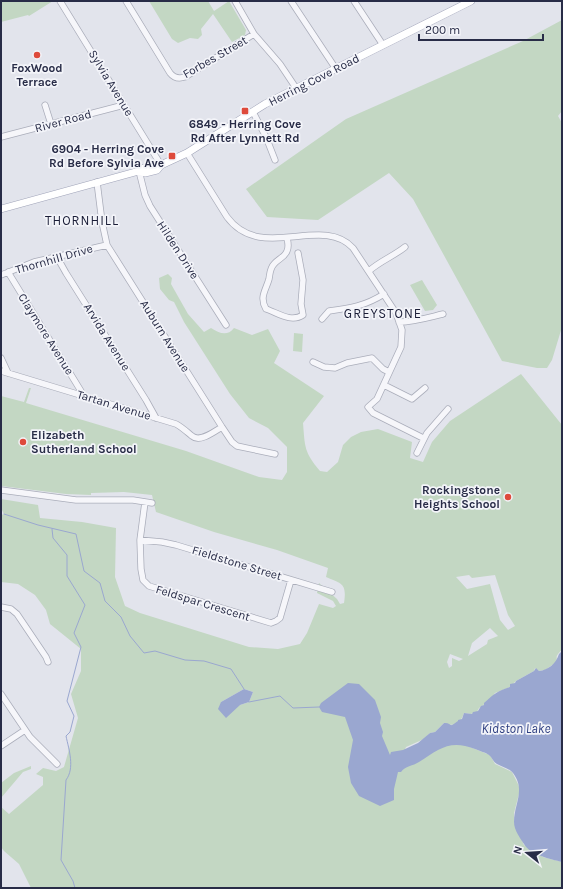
<svg xmlns="http://www.w3.org/2000/svg" width="563" height="889" viewBox="0 0 563 889" font-family="Karla,sans-serif">
  <style>
    .green { fill: #c3d7c3; fill-rule: evenodd }
    .water { fill: #9aa7d0 }
    .lines { fill: none; stroke-linecap: round; stroke-linejoin: round }
    .stream { stroke: #9aa7d0; stroke-width: 1 }
    .minor-casing { stroke: #aaadba; stroke-width: 7 }
    .major-casing { stroke: #a0a4b9; stroke-width: 8 }
    .minor { stroke: #f6f6fa; stroke-width: 5.5 }
    .major { stroke: #fff; stroke-width: 7 }
    .poi-dot { fill: #de4a3b; stroke: #f3f4f9; stroke-width: 1.5 }
    .labels { text-anchor: middle; stroke-width: 3.5; stroke-linejoin: round; paint-order: stroke }
    .street-label { font-size: 12px; fill: #282c47; stroke: #f3f4f9 }
    .poi-label { font-size: 12px; font-weight: bold; fill: #282c47; stroke: #f3f4f9 }
    .neighbourhood-label { font-size: 13px; letter-spacing: 1px; fill: #1a1d37; stroke: #f3f4f9 }
    .water-label { font-size: 13px; font-style: italic; fill: #2d3e80; stroke: #f3f4f9 }
  </style>
  <rect width="100%" height="100%" fill="#e2e4ec"/>
  <path class="green" d="M1,1H53L29,16L28,15L1,22Z
    M149,1H208L214,11L229,1L246,30L245,35L232,42L213,14L201,29L202,35L198,39L190,38L178,43L172,39Z
    M562,20V111L558,116L562,123V327L552,360L547,368H537L502,361L413,199L389,173L318,220L267,217L246,189L346,119L523,41Z
    M168,274L172,278L171,284L188,314L204,332L211,328C219,333 227,337 234,328L252,335L268,329L280,351L274,363L324,396L303,423C305,447 304,452 320,471L327,472L338,462L343,445L351,437L361,432L378,429L412,442L410,458L423,462L432,442L450,421L521,374L562,425V649C557,656 556,654 557,662L545,670L539,671L535,668L534,671L516,681L510,687L495,693C493,697 483,706 479,708L477,712L471,714L464,713C461,722 456,728 444,723L435,732L430,733L424,739L406,747L396,772L441,741L465,745L490,755L495,764L512,772L518,784L520,790L514,813V822L524,845L543,857L562,862V888H31L19,864L4,851L1,847V807L9,814L43,785V777L36,774L43,768L56,771L64,767L78,718L71,694L81,671V649L50,624L46,610L35,595L18,584L1,582V515L4,514L1,508V499L38,505L40,518L82,522L116,528L115,577L125,606L140,613L249,647L278,649L300,644L307,633L319,604L333,608L336,606L333,601L317,593L319,583L337,599L340,604L344,603C347,583 342,584 326,577L328,568L277,550L214,532L156,512L152,495L124,492L91,493V495L66,494L1,486V396L24,402L29,388H31L26,403L186,451L259,477L282,480L287,472V447L268,428L249,418L230,394L184,322L174,302L169,300L160,289L159,278ZM469,575L472,578L495,575L508,615L515,626L508,630L500,620L490,584L467,589L456,577ZM490,628L498,636L488,640L487,644L468,656L472,643ZM450,654L463,659L459,661L452,658V666L449,668L447,662ZM244,689L253,692L249,702L240,705L221,702Z
    M422,280L437,305L433,310L425,311L410,285Z
    M294,333L303,334L302,352L293,351Z
    M31,766V769L23,772L1,798V783L14,773Z"/>
  <path class="water" d="M562,651V862C551,859 530,855 524,844C520,838 514,830 514,822C514,804 526,790 513,773C509,768 502,767 497,764C493,762 492,757 489,755C485,752 479,751 475,749C450,739 439,749 419,762C413,766 405,766 401,772H398L394,789V800L380,806L359,796L351,783L348,767L353,740L345,717L322,712L319,707L321,703L348,683L359,684L375,700L381,717L380,723L383,732L382,736L390,755L391,752L403,750L418,743L430,733L435,732L444,723C454,723 447,729 458,721V720L462,719L464,713L472,714L473,712L478,711L481,706L484,705V703C494,694 497,691 510,687V684L515,683L516,681L534,671L536,668L539,671C548,670 556,664 559,654Z
    M244,689L253,692L249,702L240,705L226,718L218,709L221,702Z"/>
  <g class="lines">
    <path class="stream" d="M4,514L38,525L76,534L84,571L100,583L105,601L121,617L130,636L144,653L155,651L185,660L204,661L231,669L244,689
      M52,529L53,538L67,555V576L85,605L74,633L81,647L67,701L74,716L70,732L66,736C69,750 75,768 66,780L61,860L73,881L75,888
      M249,702L280,696L293,708L319,707"/>
    <defs>
      <path id="minor" d="M60,1L161,165
        M126,1L170,73C174,78 179,79 185,77L254,34
        M235,1L254,34L280,64L296,88
        M291,1L336,69
        M354,1L383,45
        M45,105L51,124
        M253,112L266,137L275,160
        M1,137L124,105
        M187,153L227,217C261,263 322,214 353,248L396,313L402,330L401,347L377,399L368,407L373,413L423,438
        M139,171L145,195L150,206L226,325
        M97,182L102,222L107,245L222,427L232,442L237,446L275,454
        M287,238C288,242 289,247 287,251C285,257 278,259 274,264C270,268 270,273 269,279C266,290 259,297 266,309C278,313 291,323 303,315L301,304L303,280L298,253
        M57,257L66,273L146,400L156,418
        M369,271C380,261 394,256 405,247
        M8,272L84,396
        M1,275L34,262L107,245
        M322,319L329,311C351,308 365,306 384,294
        M399,322C414,322 430,317 443,314
        M1,358L8,373
        M313,362L324,367L335,368L347,363L372,358L383,369L389,372
        M1,371L176,424C183,428 187,432 192,436C200,443 215,431 222,427
        M384,385L412,399L425,388
        M417,453L427,433L448,409
        M1,490L76,500H133L152,503
        M145,502L140,540L141,569L143,580L149,586L271,623L276,621L280,618L291,580
        M140,540L162,542L176,545L332,592
        M1,607L11,609L17,614L46,657L48,662
        M1,694L30,737L57,764
        M1,746L25,730"/>
      <path id="major" d="M139,171L145,173L157,170L161,165L187,153L265,104L471,1
        M1,209L139,171C145,167 153,164 161,165"/>
    </defs>
    <use href="#minor" class="minor-casing"/>
    <use href="#major" class="major-casing"/>
    <use href="#minor" class="minor"/>
    <use href="#major" class="major"/>
  </g>
  <g class="poi-dot">
    <circle cx="37" cy="55" r="4"/>
    <rect x="241" y="107" width="8" height="8" rx="2"/>
    <rect x="168" y="152" width="8" height="8" rx="2"/>
    <circle cx="23" cy="442" r="4"/>
    <circle cx="508" cy="497" r="4"/>
  </g>
  <g class="labels">
    <g class="street-label">
      <text transform="translate(215 57) rotate(-30)" y="4">Forbes Street</text>
      <text transform="translate(314 80) rotate(-27)" y="4">Herring Cove Road</text>
      <text transform="translate(111 83) rotate(59)" y="4">Sylvia Avenue</text>
      <text transform="translate(63 121) rotate(-15)" y="4">River Road</text>
      <text transform="translate(178 250) rotate(57)" y="4">Hilden Drive</text>
      <text transform="translate(54 259) rotate(-16)" y="4">Thornhill Drive</text>
      <text transform="translate(46 334) rotate(58)" y="4">Claymore Avenue</text>
      <text transform="translate(165 336) rotate(58)" y="4">Auburn Avenue</text>
      <text transform="translate(107 337) rotate(58)" y="4">Arvida Avenue</text>
      <text transform="translate(114 405) rotate(17)" y="4">Tartan Avenue</text>
      <text transform="translate(237 563) rotate(17)" y="4">Fieldstone Street</text>
      <text transform="translate(203 603) rotate(17)" y="4">Feldspar Crescent</text>
    </g>
    <g class="poi-label">
      <text x="37" y="72">FoxWood<tspan x="37" dy="14">Terrace</tspan></text>
      <text x="245" y="128">6849 - Herring Cove<tspan x="245" dy="14">Rd After Lynnett Rd</tspan></text>
      <text x="164" y="153" text-anchor="end">6904 - Herring Cove<tspan x="164" dy="14">Rd Before Sylvia Ave</tspan></text>
      <text x="31" y="439" text-anchor="start">Elizabeth<tspan x="31" dy="14">Sutherland School</tspan></text>
      <text x="500" y="494" text-anchor="end">Rockingstone<tspan x="500" dy="14">Heights School</tspan></text>
    </g>
    <g class="neighbourhood-label">
      <text x="82" y="225">THORNHILL</text>
      <text x="383" y="318">GREYSTONE</text>
    </g>
    <g class="water-label">
      <text x="516" y="733">Kidston Lake</text>
    </g>
  </g>
  <rect width="563" height="889" fill="none" stroke="#282c47" stroke-width="4"/>
  <g transform="translate(527 853) rotate(287)" stroke="#f3f4f9" stroke-width="3" paint-order="stroke">
  <path d="M0-3L7 15L0 10L-7 15Z" fill="#282c47"/>
  <text y="-6" font-size="11" font-weight="bold" text-anchor="middle" fill="#282c47">N</text>
  </g>
  <path d="M419 34v6h124v-6" fill="none" stroke="#282c47" stroke-width="2"/>
  <text x="425" y="34" font-size="12" fill="#282c47" stroke="#f3f4f9" stroke-width="3" paint-order="stroke">200 m</text>
</svg>
